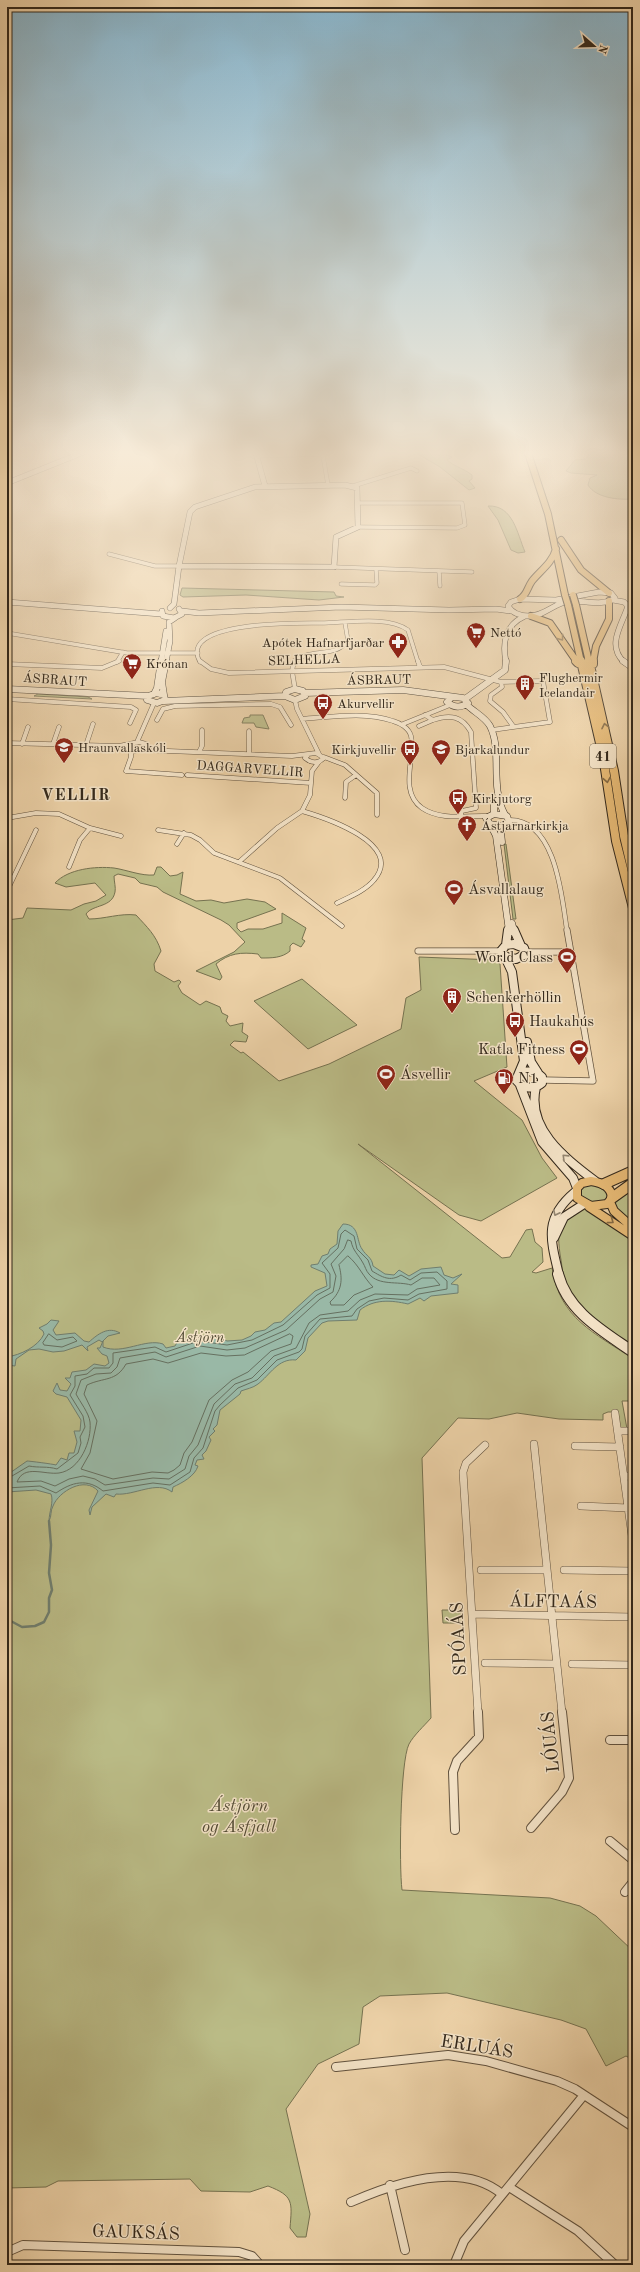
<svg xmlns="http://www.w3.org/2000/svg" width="640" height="2272" viewBox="0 0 640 2272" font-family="'Old Standard TT',serif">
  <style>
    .green { fill: #babb86; stroke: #767250 }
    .water { fill: #99b8a6; stroke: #707e6e }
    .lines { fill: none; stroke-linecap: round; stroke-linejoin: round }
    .shore { stroke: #667060; stroke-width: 1 }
    .stream { stroke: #707e6e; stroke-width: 2.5 }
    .street-far4-casing { stroke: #62523e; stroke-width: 4.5 }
    .street-far3-casing { stroke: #62523e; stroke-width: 5 }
    .street-far2-casing { stroke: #62523e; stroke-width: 7 }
    .street-far1-casing { stroke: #62523e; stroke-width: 8 }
    .street-casing { stroke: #62523e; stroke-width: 10 }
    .secondary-far3-casing { stroke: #33281b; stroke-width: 6 }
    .secondary-far2-casing { stroke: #33281b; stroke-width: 7 }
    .secondary-far1-casing { stroke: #33281b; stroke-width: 10 }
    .secondary-casing { stroke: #33281b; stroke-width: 12 }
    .primary-casing { stroke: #33281b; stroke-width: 10 }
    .highway-far2-casing { stroke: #33281b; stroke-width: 8 }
    .highway-far1-casing { stroke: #33281b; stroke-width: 10 }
    .highway-casing { stroke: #33281b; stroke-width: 12 }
    .street-far4 { stroke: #f3e2c6; stroke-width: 3.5 }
    .street-far3 { stroke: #f3e2c6; stroke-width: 4 }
    .street-far2 { stroke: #f3e2c6; stroke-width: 5.5 }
    .street-far1 { stroke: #f3e2c6; stroke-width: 7 }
    .street { stroke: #f3e2c6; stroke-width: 8 }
    .secondary-far3 { stroke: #f3e2c6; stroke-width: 5 }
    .secondary-far2 { stroke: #f3e2c6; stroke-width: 6 }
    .secondary-far1 { stroke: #f3e2c6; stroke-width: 8 }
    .secondary { stroke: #f3e2c6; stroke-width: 10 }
    .primary { stroke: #e6b974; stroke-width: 8 }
    .highway-far2 { stroke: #e6b974; stroke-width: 6 }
    .highway-far1 { stroke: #e6b974; stroke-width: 8 }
    .highway { stroke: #e6b974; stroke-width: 10 }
    .highway-bridge-casing { stroke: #33281b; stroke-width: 8; stroke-linecap: butt }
    .highway-bridge { stroke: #e6b974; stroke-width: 6 }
    .oneway { stroke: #846943 }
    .oneway2 { stroke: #938570 }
    .labels { text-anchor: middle; stroke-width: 3; stroke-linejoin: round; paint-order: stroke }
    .far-poi-label { font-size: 13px; fill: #33281b; stroke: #f3e2c6; text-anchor: start }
    .far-street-label { font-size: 13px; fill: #33281b; stroke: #f3e2c6 }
    .shield { fill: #f3e2c6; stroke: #6d604e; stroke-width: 1 }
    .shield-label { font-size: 14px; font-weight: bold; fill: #33281b }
    .poi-label { font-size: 15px; fill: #33281b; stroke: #f3e2c6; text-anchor: start }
    .park-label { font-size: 15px; font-style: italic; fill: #554d36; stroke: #f3e2c6 }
    .far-district-label { font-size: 16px; font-weight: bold; letter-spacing: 1px; fill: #33281b; stroke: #f3e2c6 }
    .near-street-label { font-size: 18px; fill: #33281b; stroke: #f3e2c6 }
    .near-park-label { font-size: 18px; font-style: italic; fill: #554d36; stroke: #f3e2c6 }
  </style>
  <rect width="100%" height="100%" fill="#edd2a8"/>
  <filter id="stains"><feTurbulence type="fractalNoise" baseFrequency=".005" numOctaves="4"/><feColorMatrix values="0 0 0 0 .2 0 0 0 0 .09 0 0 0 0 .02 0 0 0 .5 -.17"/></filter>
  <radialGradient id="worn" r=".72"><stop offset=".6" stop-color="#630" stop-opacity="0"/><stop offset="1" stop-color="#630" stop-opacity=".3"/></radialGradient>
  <path class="green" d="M411,450H430L438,455L444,454L452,457L447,460C455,467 463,468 472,475V479L469,481L475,488L469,490L440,467Z
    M598,450H626L633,452V499C618,500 596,498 588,485L590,478L597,475L571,473L566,471L575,460L586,459L589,454Z
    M488,506C513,505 517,533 525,552L518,553L511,550L498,520Z
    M182,588L334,592L336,596L344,597L319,600L246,595L183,597L180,595Z
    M38,694L88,697L92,699L34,696Z
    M250,715H263L269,729L256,727L254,723H242L244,718L250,717Z
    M504,844H506L516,919H513Z
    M157,867H161L170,876L177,875L183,872L180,894L196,901L211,900L224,903L247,899L265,902L276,909L237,923V928L241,932L248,929H263L282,923V913L306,928L302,939L305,941L301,947L293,943L290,946V951C282,958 272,958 261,958L258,954C241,952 229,953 216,964L222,977L220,980L196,971L234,952L245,942L229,925L221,920L163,892L157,887L140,883L135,878L118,874L114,876C114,881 116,888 115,892C112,908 93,904 86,914L89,919C105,919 120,913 136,915C147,927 156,935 161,951L154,964L155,971L174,982L179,980L181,982L178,986L182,993L200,1005L206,1001L220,1007L222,1013L228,1016L226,1021L230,1026L243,1023L242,1032L248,1036L246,1042L234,1041L230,1045L241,1053L243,1052L279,1081L329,1064L401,1029L406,998L421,990L419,957L495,960L500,964L507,1067L474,1081L522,1120L542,1158L557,1178L481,1221L459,1215L358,1144L502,1258L510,1257L526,1230L532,1229L535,1242L542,1248L543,1262L532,1272L536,1273L552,1268C560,1319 594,1332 633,1359V1401H622L627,1429H620L618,1412H608L603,1414V1420L559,1419L517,1413L489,1419L458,1418L422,1458L431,1718C424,1726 414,1735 409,1744C400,1762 399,1866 402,1890L550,1898L580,1906L596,1916L633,1951V2060L626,2056L606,2066L586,2029L561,2020L447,1993L380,1996L363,2007L359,2044L318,2064L286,2109L310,2214L306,2237H297L290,2228C292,2202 294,2196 268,2186L250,2192L201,2191L190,2179L58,2181L46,2187L7,2188V920L23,918L27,908L71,910L84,904L96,901L106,895L95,883L66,887L55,883C68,869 95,866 114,868C127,870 141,876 154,875Z
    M302,979L357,1025L308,1049L254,1001Z
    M586,1185L600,1186L608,1194L607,1200L596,1205L580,1196V1190Z
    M633,1187V1225L616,1209L615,1203Z
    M586,1207L633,1239V1346C608,1329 576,1312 565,1282C562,1273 562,1263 560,1254C556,1223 560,1221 586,1207Z
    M442,1610H461L462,1623H443Z"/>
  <path class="water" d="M343,1224C360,1224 356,1241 362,1249C366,1256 372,1257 373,1266L385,1274L394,1275L399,1270L409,1276L421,1269L441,1267L444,1275L453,1278L462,1274L451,1284L458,1285V1293L431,1296L424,1301L420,1298L408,1304C391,1300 374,1299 360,1310L357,1320L328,1321L322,1323L308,1338L305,1351L296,1360C278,1358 270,1375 258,1384C253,1388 246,1389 241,1391L240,1394L220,1410L217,1425L213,1429L215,1431L209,1437L211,1440L206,1451L202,1455L204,1459L197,1460L195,1465L198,1466C195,1476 182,1483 173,1487L172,1492C157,1480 134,1496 116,1494L114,1497L106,1494L92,1507L90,1515L89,1510L98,1491C85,1476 59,1491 53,1506C50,1511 52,1516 49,1521C49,1512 54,1502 51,1494L36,1490L7,1492V1475L27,1461C29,1461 53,1464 56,1465L61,1458L67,1460L69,1453H74L77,1442L74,1431H80L81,1420L67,1397L56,1394L53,1391L57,1383L60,1390L67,1391L71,1384L65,1378H70L72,1372L86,1370L94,1364L105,1366L109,1363L107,1356L102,1354L97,1348H100L103,1341V1347C123,1355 145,1338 163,1344L166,1348L175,1346L179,1339L191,1341L199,1336H217L227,1341L242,1340L251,1336L255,1332L265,1330L274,1323L281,1322L315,1291L327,1286L325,1273L311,1267V1265L318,1264L322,1256L328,1254L330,1249L337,1244L338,1231Z
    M51,1320L59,1321L53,1330L56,1335L75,1333L84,1341L89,1342C98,1334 108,1326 120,1333L108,1336L102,1342L99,1340L87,1347L88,1351L82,1345L64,1351L53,1352L39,1349L29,1350L16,1359L15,1366L7,1365V1357C20,1355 38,1347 44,1334L43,1331L39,1328L47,1324Z"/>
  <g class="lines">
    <path class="shore" d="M348,1240L351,1241C353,1251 358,1254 363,1263C365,1266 366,1271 369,1274C379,1286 398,1281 411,1285L422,1278H434L440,1285L417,1289L408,1295L375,1294L360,1300L348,1311L320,1315L309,1323L296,1348L274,1356L252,1378L235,1384L214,1404L198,1445L189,1456L185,1469L169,1479L153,1478L105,1485L95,1479L83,1476L69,1479L55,1486L41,1481L17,1482C24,1464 44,1475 59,1473C80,1470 92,1441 90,1422C89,1413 80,1402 76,1394L81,1380L96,1374L111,1373L117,1367L120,1358L155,1352L166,1357L200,1346L227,1350L245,1348L286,1330L320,1299L333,1292L336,1276L331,1264L344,1249Z
      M348,1256C359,1265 363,1277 373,1287L354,1295L344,1305H331L330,1302C342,1291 343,1280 339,1265Z
      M49,1334L57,1340L73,1337L77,1341L62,1347L44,1345L43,1343Z
      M290,1334L293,1336L291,1344L271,1351L248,1372L232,1380L209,1400L192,1442L184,1453L180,1465L174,1470L168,1473L152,1472L113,1479L81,1469L90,1453L97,1421L84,1394L87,1385C104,1377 116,1382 126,1364L153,1359L168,1363L201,1353L226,1356L244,1355Z
      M7,1479L29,1466C39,1468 47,1466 57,1469L78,1453L81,1443L80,1437L85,1427L83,1416L70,1395L75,1386V1376L87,1374L94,1368H109L113,1363V1353L155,1347L166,1352L199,1341L227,1345L252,1340L283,1325L317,1295L330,1288V1274L322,1263L338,1248L341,1234L345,1230L354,1236L357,1249L368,1260L372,1271C382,1277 390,1282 401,1275L410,1280L421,1273L437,1272L447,1281V1289L419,1294L408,1300L384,1298L369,1301L357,1309L352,1316L320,1319L305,1336L302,1349L299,1352L277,1360L257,1380L238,1388L220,1405L215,1411L203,1448L194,1458L190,1472L170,1485L153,1483L103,1491C87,1478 72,1482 56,1493L40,1486L7,1488"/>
    <path class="stream" d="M7,1619L22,1627L35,1626L44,1622L49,1612V1598L52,1590L49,1573L51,1545L49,1521"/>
    <defs>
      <path id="street-far4" d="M322,450L328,485
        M257,456L323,454
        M353,486L411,468L417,471
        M357,503H462L465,525L457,528L358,527
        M109,554L155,566H179
        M334,567L472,572
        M439,571L440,586
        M341,584L375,585L377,583L376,569
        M7,633L127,653H198
        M117,662L123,652
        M200,662C176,620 303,623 321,623C345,623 388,615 408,630L418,662
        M294,662C309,647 334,659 348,641L345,623"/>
      <path id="street-far3" d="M200,661L211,669L229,673L444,667L501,682L543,681L550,722L492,730
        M294,661L292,671L295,689
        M418,661L420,667
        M7,664L102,668L119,661
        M501,682L502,687L491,695L490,701L503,712L513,726
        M7,699L131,707L136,710L130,723
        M295,700L297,709L319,754
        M425,715L433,720C450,714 462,716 471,732L476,808L462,811L460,817
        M302,719C331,717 365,711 393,721C400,723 409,728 411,736C416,757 398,791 422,808C441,821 467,815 488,816
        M157,720L163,709L175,706L271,704L280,707L291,725
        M403,724L450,705
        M419,726L433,720
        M249,731V754
        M137,742L154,703
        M7,743L119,746L139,742L146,744L147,747L135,751L128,748L131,744
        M22,744L28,727
        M53,744L59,727
        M86,745L93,724
        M131,750V757L126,771L182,775
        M143,750L292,756L316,753L324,758C318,764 311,763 305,758L308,755
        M200,750L202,746V730
        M324,757L345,765L377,793V815
        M187,775L311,783
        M345,798L346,782L356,775
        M302,811C326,818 405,844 374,880C365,891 349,897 337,903
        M7,818L36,813L59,814L90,828L121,836
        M510,820C556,820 562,897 567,931
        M158,830L191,835L200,840L214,853L280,878L342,926
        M177,844L184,833
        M239,862L277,828L302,811L310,795L312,771L318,763
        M69,867L80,840L90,828
        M7,891L36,830"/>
      <path id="street-far2" d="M418,951H501
        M527,952H571
        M543,1080L593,1081L567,930"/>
      <path id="street-far1" d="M615,1413L633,1543
        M618,1431H633
        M534,1444L562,1713
        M575,1446L620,1447
        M624,1476H633
        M581,1506L628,1508
        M481,1570H547
        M564,1570L633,1571
        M472,1614L633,1617
        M485,1663L557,1664
        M572,1664L633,1665
        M478,1713L463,1472L466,1463L485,1445"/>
      <path id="street" d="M610,1740H633
        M531,1828L562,1792L569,1778L562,1712
        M455,1830L453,1772L457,1761L479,1737L478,1712
        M610,1841L633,1860
        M625,1892L633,1882
        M336,2067L448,2055L486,2061L557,2081L575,2089L633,2127
        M390,2185L405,2250
        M509,2187L578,2231L615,2265
        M351,2202C394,2183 461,2160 502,2194
        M7,2252L23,2245L239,2252L252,2256L260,2265
        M454,2265L464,2241L584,2095"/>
      <path id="secondary-far3" d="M255,450L265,486
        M7,483L89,450
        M345,485L357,488L358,527L336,537L334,567L179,566L190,512L195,507L255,487Z
        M599,592L611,593L615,598C604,607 583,600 569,601C554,603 545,616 529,616C521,616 513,614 508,606L511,602L520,599L556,600Z
        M613,600L624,602L628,606C622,625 606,645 624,662
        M7,602L161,614
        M170,608L174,604L179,566
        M162,611L163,616L174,618L182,614L179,609
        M182,611L199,613L341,607L449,610L496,609L511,611
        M161,662L166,631
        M166,662L170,641L169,622L175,618
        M506,662C502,642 505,625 525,616"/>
      <path id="secondary-far2" d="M623,661L633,668
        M7,689L148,696
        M295,689L303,691L305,696L295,700L285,696L286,692Z
        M157,693L164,695L165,700L157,703L147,700L148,696Z
        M305,693L403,690L463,698L468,703C461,708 454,708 447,702L452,697
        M154,694L157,688L161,661
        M164,695L162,682L166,661
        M465,699L505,670L506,661
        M164,701L285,696
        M467,705C474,712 485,717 490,726C503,752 489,785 505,815
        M494,800V814
        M494,814L507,816L509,822L501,826L490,824L486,818Z
        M490,824L496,836L509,931
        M502,842L501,832L504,826
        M512,923L514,931"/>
      <path id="secondary-far1" d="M514,930L521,946
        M514,944L524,948L526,954L516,959L506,957L501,951L506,945Z
        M506,945L508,930
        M505,957L512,972L524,1061L516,1080C523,1089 534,1090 542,1083V1077L535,1071L520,1072
        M527,1042L531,1062L538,1073
        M520,1085L542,1142L573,1178L577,1188
        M536,1087C526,1129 565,1158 595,1181
        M554,1238L564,1217L584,1204
        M559,1275C550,1238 544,1218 575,1192"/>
      <path id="secondary" d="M558,1274C568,1312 603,1331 633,1352"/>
      <path id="primary" d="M591,1181C602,1183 611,1186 612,1198L607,1204L591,1206L577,1198V1188L582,1183Z
        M610,1202L614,1211L633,1228
        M589,1207L633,1236"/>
      <path id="highway-far2" d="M527,450L548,514L565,595
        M561,540L581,570L609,593
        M520,599C527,595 527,588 532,581C541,570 552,563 556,549
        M568,605L581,662
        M576,605L589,662
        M531,616L550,623L577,662
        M593,662L596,646L609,619V601"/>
      <path id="highway-far1" d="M576,661L578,663
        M581,661L603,756L616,841L633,908
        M589,661L614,771L624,836L633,874
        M593,664V661"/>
      <path id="highway" d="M604,1184L633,1171
        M612,1198L633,1183"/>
    </defs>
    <use href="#street-far4" class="street-far4-casing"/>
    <use href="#street-far3" class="street-far3-casing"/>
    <use href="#street-far2" class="street-far2-casing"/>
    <use href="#street-far1" class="street-far1-casing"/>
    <use href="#street" class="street-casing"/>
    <use href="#secondary-far3" class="secondary-far3-casing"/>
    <use href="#secondary-far2" class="secondary-far2-casing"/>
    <use href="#secondary-far1" class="secondary-far1-casing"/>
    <use href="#secondary" class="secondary-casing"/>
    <use href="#primary" class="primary-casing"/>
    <use href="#highway-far2" class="highway-far2-casing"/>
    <use href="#highway-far1" class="highway-far1-casing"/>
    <use href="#highway" class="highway-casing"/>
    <use href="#street-far4" class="street-far4"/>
    <use href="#street-far3" class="street-far3"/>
    <use href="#street-far2" class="street-far2"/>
    <use href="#street-far1" class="street-far1"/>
    <use href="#street" class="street"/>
    <use href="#secondary-far3" class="secondary-far3"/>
    <use href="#secondary-far2" class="secondary-far2"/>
    <use href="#secondary-far1" class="secondary-far1"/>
    <use href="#secondary" class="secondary"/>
    <use href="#primary" class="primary"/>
    <use href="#highway-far2" class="highway-far2"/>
    <use href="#highway-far1" class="highway-far1"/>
    <use href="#highway" class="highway"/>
    <defs>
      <path id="highway-bridge" d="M565,595L568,605
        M573,595L576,605"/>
    </defs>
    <use href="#highway-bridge" class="highway-bridge-casing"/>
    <use href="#highway-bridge" class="highway-bridge"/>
  </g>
  <defs><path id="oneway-chevron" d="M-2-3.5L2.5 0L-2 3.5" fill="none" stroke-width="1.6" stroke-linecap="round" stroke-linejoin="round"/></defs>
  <g class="oneway">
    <use href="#oneway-chevron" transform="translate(561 638) rotate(54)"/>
    <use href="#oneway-chevron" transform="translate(605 726) rotate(-102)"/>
    <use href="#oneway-chevron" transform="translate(607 780) rotate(80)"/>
    <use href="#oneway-chevron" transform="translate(611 1221) rotate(36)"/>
  </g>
  <g class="oneway2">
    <use href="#oneway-chevron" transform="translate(565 1157) rotate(-136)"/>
    <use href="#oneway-chevron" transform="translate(556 1213) rotate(116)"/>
  </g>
  <linearGradient id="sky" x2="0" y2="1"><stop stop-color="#88b6ce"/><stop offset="0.59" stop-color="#f7ebd8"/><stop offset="1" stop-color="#f7ebd8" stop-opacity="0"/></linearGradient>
  <rect width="640" height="768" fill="url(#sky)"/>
  <defs>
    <symbol id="supermarket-pin" viewBox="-11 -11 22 30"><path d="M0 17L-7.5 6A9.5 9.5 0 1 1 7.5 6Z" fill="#8f2418" stroke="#f3e2c6"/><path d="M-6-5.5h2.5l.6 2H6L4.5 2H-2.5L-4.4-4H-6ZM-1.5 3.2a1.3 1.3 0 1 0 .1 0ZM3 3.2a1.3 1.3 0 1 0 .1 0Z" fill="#fff"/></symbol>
    <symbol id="pharmacy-pin" viewBox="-11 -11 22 30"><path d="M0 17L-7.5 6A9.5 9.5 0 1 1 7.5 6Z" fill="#8f2418" stroke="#f3e2c6"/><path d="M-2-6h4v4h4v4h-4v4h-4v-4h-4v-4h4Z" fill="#fff"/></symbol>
    <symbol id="building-pin" viewBox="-11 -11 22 30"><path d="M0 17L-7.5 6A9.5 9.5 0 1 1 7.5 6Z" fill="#8f2418" stroke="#f3e2c6"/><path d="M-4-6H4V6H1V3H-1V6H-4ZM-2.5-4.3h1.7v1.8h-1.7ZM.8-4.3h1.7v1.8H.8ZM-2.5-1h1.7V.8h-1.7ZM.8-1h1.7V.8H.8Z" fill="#fff"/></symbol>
    <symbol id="bus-pin" viewBox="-11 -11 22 30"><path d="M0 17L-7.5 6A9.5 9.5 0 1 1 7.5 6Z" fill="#8f2418" stroke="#f3e2c6"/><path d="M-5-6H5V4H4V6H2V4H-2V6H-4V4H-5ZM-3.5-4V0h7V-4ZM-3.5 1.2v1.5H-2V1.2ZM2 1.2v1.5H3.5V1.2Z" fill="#fff"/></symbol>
    <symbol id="school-pin" viewBox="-11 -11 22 30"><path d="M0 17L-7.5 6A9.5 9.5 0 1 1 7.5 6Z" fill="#8f2418" stroke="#f3e2c6"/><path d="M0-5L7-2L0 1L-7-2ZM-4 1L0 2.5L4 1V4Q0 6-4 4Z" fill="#fff"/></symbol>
    <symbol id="church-pin" viewBox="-11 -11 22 30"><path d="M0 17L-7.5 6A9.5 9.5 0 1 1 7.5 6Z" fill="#8f2418" stroke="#f3e2c6"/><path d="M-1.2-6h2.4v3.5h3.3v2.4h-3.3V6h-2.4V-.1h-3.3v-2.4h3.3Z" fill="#fff"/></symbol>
    <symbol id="stadium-pin" viewBox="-11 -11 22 30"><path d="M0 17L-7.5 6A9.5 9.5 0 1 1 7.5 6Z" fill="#8f2418" stroke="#f3e2c6"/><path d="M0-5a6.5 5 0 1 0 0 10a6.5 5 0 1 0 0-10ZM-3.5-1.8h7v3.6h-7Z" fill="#fff"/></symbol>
    <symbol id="fuel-pin" viewBox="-11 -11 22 30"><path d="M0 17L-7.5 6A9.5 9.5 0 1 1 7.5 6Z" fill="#8f2418" stroke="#f3e2c6"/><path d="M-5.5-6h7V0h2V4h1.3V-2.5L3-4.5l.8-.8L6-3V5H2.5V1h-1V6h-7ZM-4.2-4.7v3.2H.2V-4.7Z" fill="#fff"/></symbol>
  </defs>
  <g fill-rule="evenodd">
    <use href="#supermarket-pin" x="465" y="621" width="22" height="30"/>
    <use href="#pharmacy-pin" x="387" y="631" width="22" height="30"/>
    <use href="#supermarket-pin" x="121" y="652" width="22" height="30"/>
    <use href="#building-pin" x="514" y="673" width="22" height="30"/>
    <use href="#bus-pin" x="312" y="692" width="22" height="30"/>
    <use href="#school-pin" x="53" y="736" width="22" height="30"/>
    <use href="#bus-pin" x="399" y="738" width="22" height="30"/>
    <use href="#school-pin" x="430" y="738" width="22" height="30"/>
    <use href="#bus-pin" x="447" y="787" width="22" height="30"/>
    <use href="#church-pin" x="456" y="814" width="22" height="30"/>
    <use href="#stadium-pin" x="443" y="878" width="22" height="30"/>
    <use href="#stadium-pin" x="556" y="946" width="22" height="30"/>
    <use href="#building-pin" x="441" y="986" width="22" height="30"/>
    <use href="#bus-pin" x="504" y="1010" width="22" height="30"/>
    <use href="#stadium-pin" x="568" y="1038" width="22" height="30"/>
    <use href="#stadium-pin" x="375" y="1063" width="22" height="30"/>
    <use href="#fuel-pin" x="493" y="1067" width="22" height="30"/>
  </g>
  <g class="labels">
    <g class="far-poi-label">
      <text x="490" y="637">Nettó</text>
      <text x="384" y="647" text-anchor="end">Apótek Hafnarfjarðar</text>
      <text x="146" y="668">Krónan</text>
      <text x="539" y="682">Flughermir<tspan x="539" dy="15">Icelandair</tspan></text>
      <text x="337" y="708">Akurvellir</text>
      <text x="78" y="752">Hraunvallaskóli</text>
      <text x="396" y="754" text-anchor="end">Kirkjuvellir</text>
      <text x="455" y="754">Bjarkalundur</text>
      <text x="472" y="803">Kirkjutorg</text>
      <text x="481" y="830">Ástjarnarkirkja</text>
    </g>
    <g class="far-street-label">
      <text transform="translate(304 659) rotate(-2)" y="5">SELHELLA</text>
      <text transform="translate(55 679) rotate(4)" y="5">ÁSBRAUT</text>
      <text transform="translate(379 679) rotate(-1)" y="5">ÁSBRAUT</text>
      <text transform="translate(250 768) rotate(4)" y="5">DAGGARVELLIR</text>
    </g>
    <rect class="shield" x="590" y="744" width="26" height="24" rx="3"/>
    <g class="shield-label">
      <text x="603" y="761">41</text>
    </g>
    <g class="poi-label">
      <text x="468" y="894">Ásvallalaug</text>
      <text x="553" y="962" text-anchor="end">World Class</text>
      <text x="466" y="1002">Schenkerhöllin</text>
      <text x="529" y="1026">Haukahús</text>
      <text x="565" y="1054" text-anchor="end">Katla Fitness</text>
      <text x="400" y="1079">Ásvellir</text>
      <text x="518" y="1083">N1</text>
    </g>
    <g class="park-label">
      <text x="200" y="1342">Ástjörn</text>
    </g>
    <g class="far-district-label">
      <text x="76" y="800">VELLIR</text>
    </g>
    <g class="near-street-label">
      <text transform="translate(553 1601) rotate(1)" y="6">ÁLFTAÁS</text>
      <text transform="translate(458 1639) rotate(-93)" y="6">SPÓAÁS</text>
      <text transform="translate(550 1742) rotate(-96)" y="6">LÓUÁS</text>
      <text transform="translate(477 2046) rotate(9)" y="6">ERLUÁS</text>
      <text transform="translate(136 2232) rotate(2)" y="6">GAUKSÁS</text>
    </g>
    <g class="near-park-label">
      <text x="239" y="1811">Ástjörn<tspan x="239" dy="21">og Ásfjall</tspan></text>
    </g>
  </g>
  <rect width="640" height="2272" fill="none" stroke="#edd2a8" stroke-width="24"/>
  <rect x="8" y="8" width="624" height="2256" fill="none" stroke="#33281b" stroke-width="2"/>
  <rect x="12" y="12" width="616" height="2248" fill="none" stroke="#33281b"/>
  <g transform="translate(594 46) rotate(110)" stroke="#f3e2c6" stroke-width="3" paint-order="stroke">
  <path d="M0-3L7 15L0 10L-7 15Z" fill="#33281b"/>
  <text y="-6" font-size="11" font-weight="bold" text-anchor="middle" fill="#33281b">N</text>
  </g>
  <rect width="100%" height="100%" filter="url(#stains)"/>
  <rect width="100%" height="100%" fill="url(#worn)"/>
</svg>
